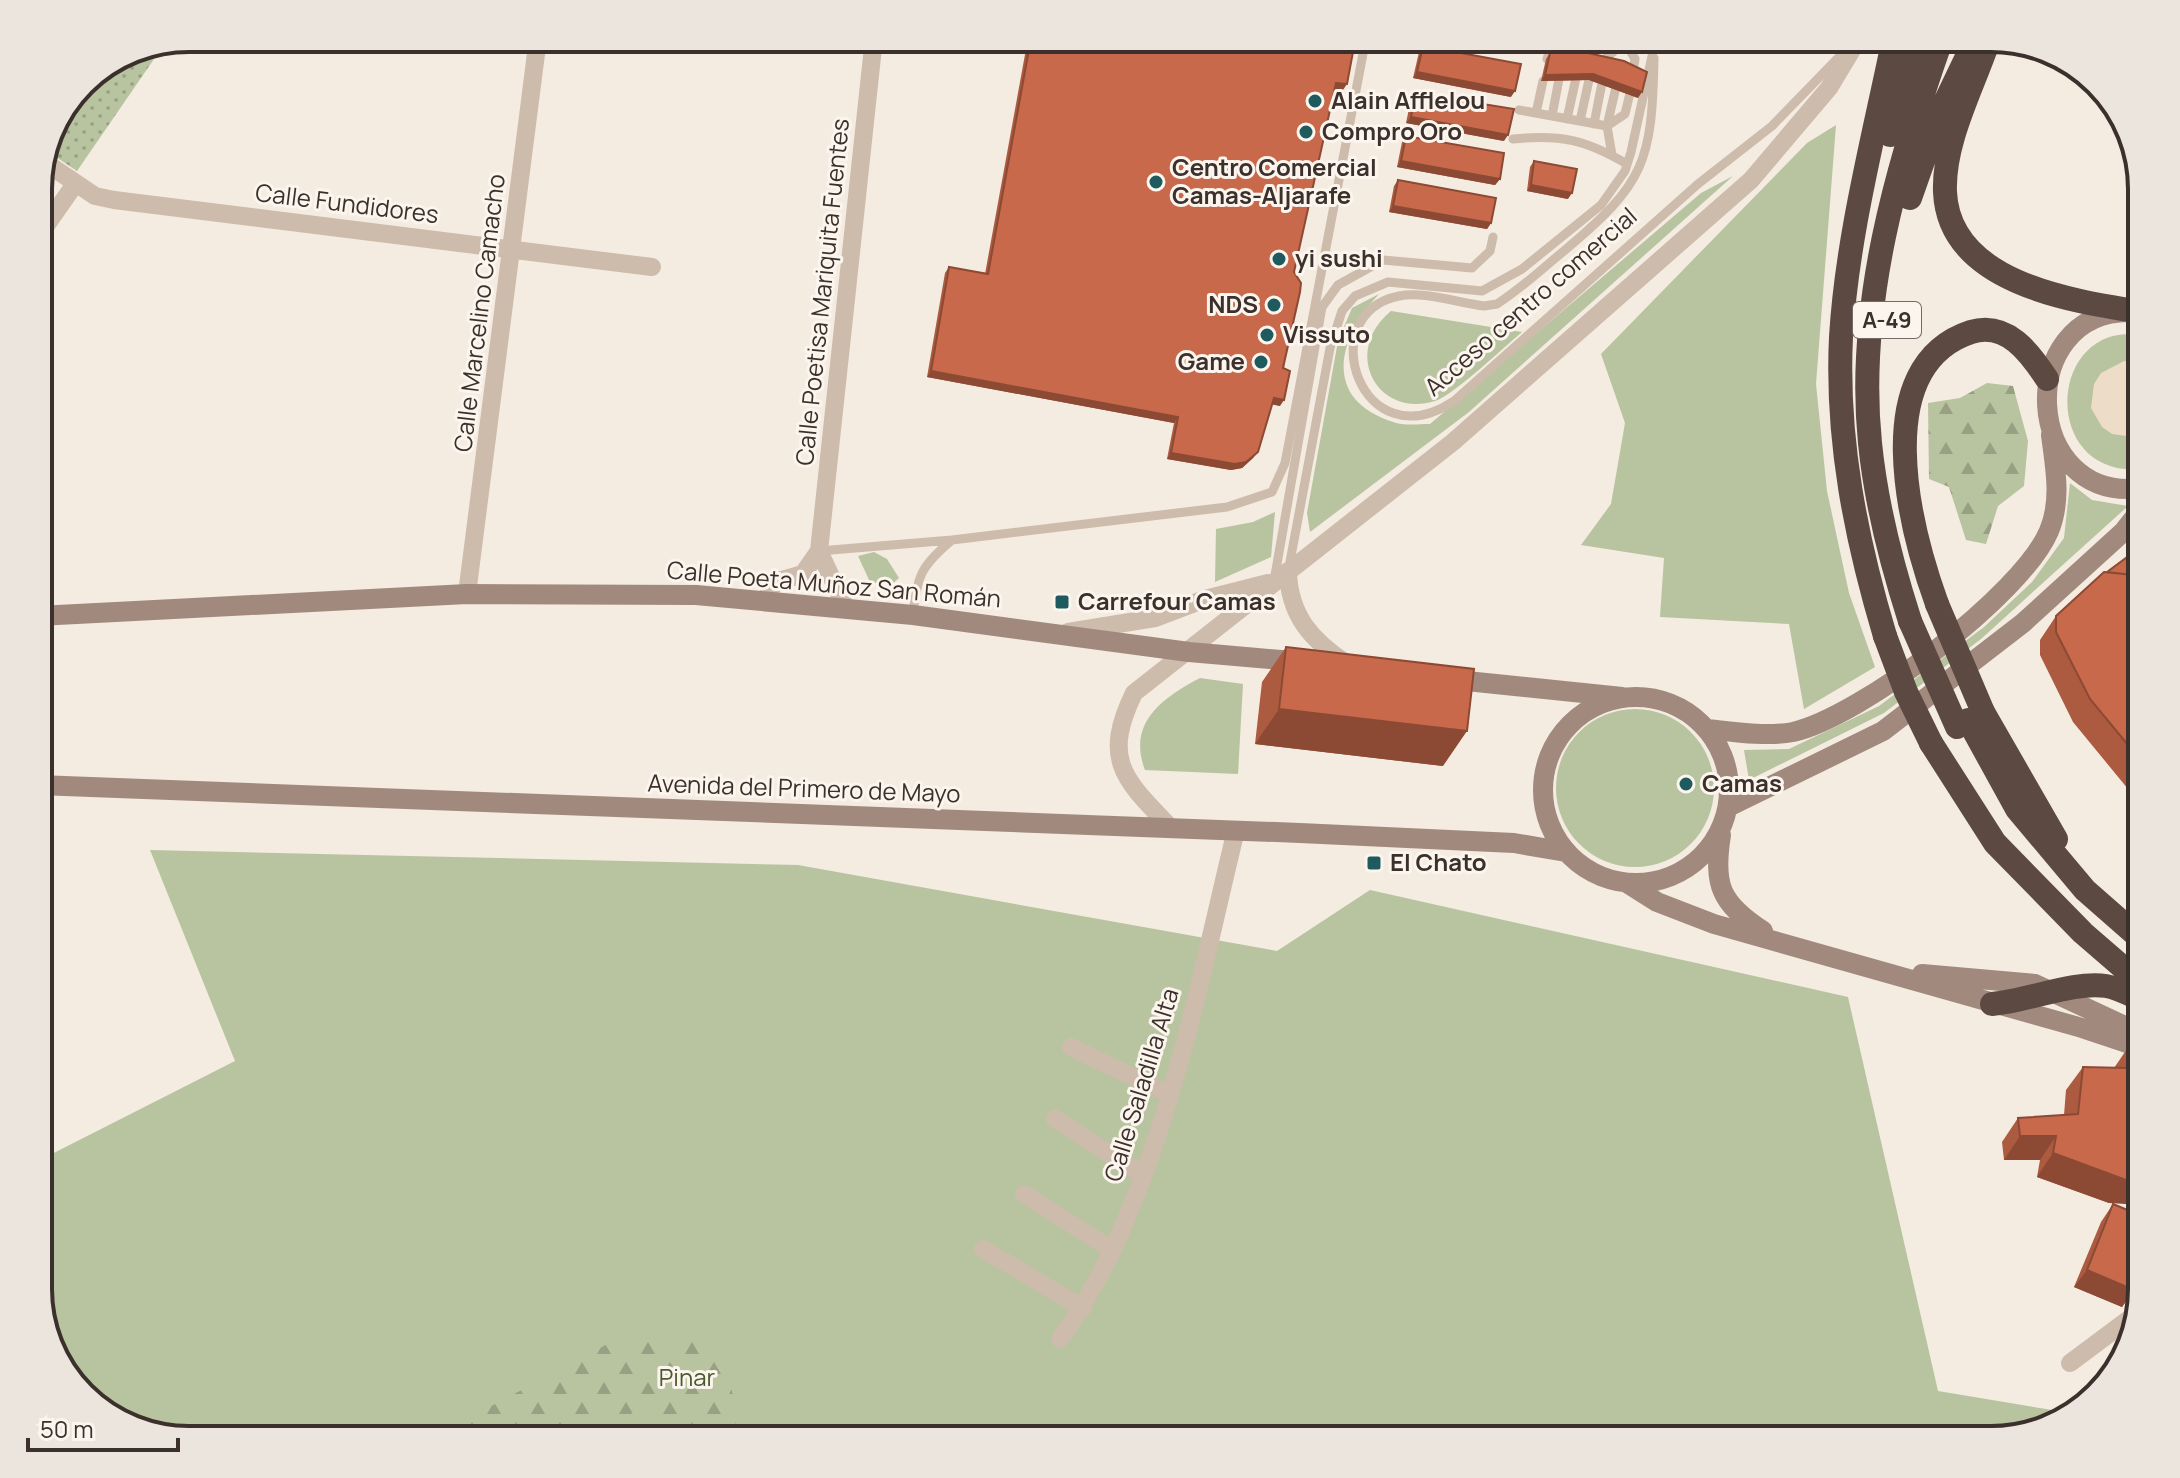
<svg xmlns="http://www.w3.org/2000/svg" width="2180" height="1478" viewBox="0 0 2180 1478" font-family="Manrope,sans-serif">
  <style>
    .grass { fill: #b8c4a0 }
    .forest { fill: url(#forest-firs) }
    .park { fill: url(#park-dots) }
    .plaza { fill: #ecdcc8 }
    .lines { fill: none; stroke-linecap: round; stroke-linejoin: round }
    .service { stroke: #cdbbac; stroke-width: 9 }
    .minor { stroke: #cdbbac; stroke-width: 18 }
    .secondary { stroke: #a18a7d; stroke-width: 20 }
    .motorway { stroke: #5c4a42; stroke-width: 24 }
    .motorway-bridge { stroke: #5c4a42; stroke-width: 24 }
    .wall { fill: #ac5a40 }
    .shaded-wall { fill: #8c4a34 }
    .building { fill: #c8694b; stroke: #8c4a34; stroke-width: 2 }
    .poi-dot { fill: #1f5a5e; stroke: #fbf5ee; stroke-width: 3 }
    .labels { text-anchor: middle; stroke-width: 6; stroke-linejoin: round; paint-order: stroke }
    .shield { fill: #fbf5ee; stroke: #756b66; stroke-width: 2 }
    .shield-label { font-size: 22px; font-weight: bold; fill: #3b302b }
    .poi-label { font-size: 24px; font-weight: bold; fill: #3b302b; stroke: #fbf5ee; text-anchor: start }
    .street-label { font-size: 24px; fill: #3b302b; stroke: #fbf5ee }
    .park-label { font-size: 24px; fill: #4a5a2e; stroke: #fbf5ee }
    .rim { fill: none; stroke: #3b302b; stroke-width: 4 }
  </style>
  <defs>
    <pattern id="forest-firs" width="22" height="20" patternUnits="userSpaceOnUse" patternTransform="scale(2)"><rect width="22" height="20" fill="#b8c4a0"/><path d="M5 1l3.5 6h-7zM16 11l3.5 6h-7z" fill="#97a083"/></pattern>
    <pattern id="park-dots" width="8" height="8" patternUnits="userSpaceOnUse" patternTransform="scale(2)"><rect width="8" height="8" fill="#b8c4a0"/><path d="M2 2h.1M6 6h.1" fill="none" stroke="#97a083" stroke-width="1.8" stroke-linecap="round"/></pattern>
  </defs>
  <rect width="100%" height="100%" fill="#f4ebe1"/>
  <path class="grass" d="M1836,125L1816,384L1827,491L1849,593L1875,667L1804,709L1789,624L1660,617L1664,558L1581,545L1611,504L1625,423L1601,354L1807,143Z
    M1733,176L1469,412L1310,532L1307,513L1338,341L1352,308L1379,294C1338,338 1321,399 1393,422C1403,426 1419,424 1430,424L1701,193Z
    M1391,311L1522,332C1504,347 1454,395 1435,401C1377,419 1341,352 1391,311Z
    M2142,335V469C2039,479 2046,320 2142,335Z
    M2070,483L2092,500L2128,506L1981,639L1884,713L1749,780L1744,750L1789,749L1879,706L1984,627L2032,582L2064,538Z
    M1275,512L1271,557L1215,582L1216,529L1253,522Z
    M874,552L887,559L899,578L891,585L870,582L858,556Z
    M1200,678L1243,684L1238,774L1145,770C1127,723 1162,698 1200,678Z
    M1556 788a79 79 0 1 1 158 0a79 79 0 1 1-158 0Z
    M150,850L798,865L1277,951L1370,890L1848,997L1938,1391L2070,1413L2058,1424L1991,1440H189L105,1414L58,1364L38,1298V1161L235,1061Z"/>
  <path class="forest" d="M1987,383L2013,386L2028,441L2024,486L1998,506L1986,544L1966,540L1949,487L1929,479L1928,403L1960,398Z
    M717,1339L737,1409L734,1440H663L662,1408L543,1430L522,1440H428L613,1341Z"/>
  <path class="park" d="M165,43L77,171L50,153L83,82L132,49Z"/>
  <path class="plaza" d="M2124,361L2142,364V434L2134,437L2112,434L2102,427L2091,408L2094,384L2101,373Z"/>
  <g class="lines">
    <path class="service" d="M1558,38L1563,58
      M1623,38L1635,59L1633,73
      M1654,58C1652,162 1645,183 1565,250C1543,268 1522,288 1497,304L1484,306C1459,303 1424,291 1399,296C1311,314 1361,463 1454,401L1698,184L1772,126L1841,55
      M1547,59L1554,38
      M1593,61L1597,38
      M1606,64L1607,57L1625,42
      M1519,110L1607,126L1625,114L1630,93
      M1536,113L1543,81
      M1552,116L1559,79
      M1567,119L1576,78
      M1580,121L1589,80
      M1594,124L1602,83
      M1513,139C1561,134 1586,140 1627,164
      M1612,155L1607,126L1616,87
      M819,551L952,540L1227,507L1272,492L1285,463L1366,38
      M1289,567L1330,348L1342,311L1355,296L1388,282L1482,291L1522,269L1601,205L1625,171L1631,152L1656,38
      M1274,581L1322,307L1338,285L1383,260L1472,268L1490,251L1493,237
      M913,614C917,575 922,565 952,540"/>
    <path class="minor" d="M1707,40V38
      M46,163L95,196L114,200L652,267
      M38,237L75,184
      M819,551L846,608
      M1288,571C1289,615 1311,640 1347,664
      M467,594L538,38
      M765,600L775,582L803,574L819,551L874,38
      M1068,632L1155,618L1205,599L1268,583
      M1171,828C1125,780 1101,761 1134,693L1453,442L1751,180L1829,88L1859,38
      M1071,1047L1170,1095
      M1055,1119L1143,1175
      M1024,1194L1111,1249
      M983,1249L1083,1308
      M1060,1339C1158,1206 1197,990 1236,830
      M2070,1363L2133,1316L2135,1311"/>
    <path class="secondary" d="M2130,312C2013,311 2022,504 2142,488
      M38,616L467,594L696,595L913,615L1189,652L1304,662
      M1447,679L1622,697
      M1543 790a93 93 0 1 1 186 0a93 93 0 1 1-186 0Z
      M1707,729C1734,732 1766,737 1793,732C1860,717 2022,595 2049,531C2062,500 2055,467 2051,435
      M38,785L1300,833L1514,843L1566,852
      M1728,807L1883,731L2023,623L2123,532L2142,508
      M1721,835C1713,885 1720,903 1763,931
      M1627,883L1657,902L1714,924L2082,1028L2142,1048
      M1922,974L2035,984L2142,1034"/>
    <path class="motorway" d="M1987,45C1971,91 1943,143 1945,192C1949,283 2071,301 2142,312
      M1890,135L1917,38
      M1910,198L1940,113L1976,38
      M1937,604C1910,529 1867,366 1971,332C2007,321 2030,353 2047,379
      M1910,621C1891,562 1876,504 1870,443C1856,307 1897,165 1942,38
      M1885,636C1856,539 1836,440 1841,337C1847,237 1874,136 1894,38
      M1983,712L2056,839
      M1968,720L2017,809L2085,890L2142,940
      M1931,743L1995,843L2083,933L2142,984
      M1992,1004C2028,1001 2073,981 2106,986C2118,988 2131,995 2142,1000"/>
    <path class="motorway-bridge" d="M1937,604L1983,712
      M1910,621L1957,727
      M1885,636L1906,692L1931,743"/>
  </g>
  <path class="wall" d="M1028,38H1345L1343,51V90L1334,89L1294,272L1280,406L1272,404L1253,458L1242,468L1231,470L1167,459L1174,423L927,377L945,273L949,267L985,274Z
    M1572,38H1591L1588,53L1638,98L1589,80L1541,81L1546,59L1550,53L1570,52Z
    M1423,46L1511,97L1413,78L1419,52Z
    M1415,93L1504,141L1406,123L1411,99Z
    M1406,136L1500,179L1495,185L1397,167L1402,142Z
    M1534,161L1568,199L1527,191L1530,167Z
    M1398,180L1491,223L1487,229L1389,212L1394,186Z
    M2142,546V806L2073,722L2040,655V640L2056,616L2107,572Z
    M1286,647L1443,766L1255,744L1262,682Z
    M2127,1049L2142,1052L2109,1203L2037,1177L2040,1160H2004L2002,1142L2018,1118L2064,1115L2066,1090L2083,1067L2114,1068Z
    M2113,1204L2134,1290L2122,1307L2074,1287L2101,1222Z"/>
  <path class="shaded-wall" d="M1446,38H1482L1522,45L1518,51Z
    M1417,72L1515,91L1511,97L1413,78Z
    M1593,74L1642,92L1638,98L1589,80L1541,81L1545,75Z
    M1336,83L1347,84L1343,90L1332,89Z
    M1411,117L1508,135L1504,141L1406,123Z
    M1401,161L1500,179L1495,185L1397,167Z
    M1531,185L1572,193L1568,199L1527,191Z
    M1393,206L1491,223L1487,229L1389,212Z
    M931,371L1178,417L1174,423L927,377Z
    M1274,398L1284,400L1280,406L1270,404Z
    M1258,452L1253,458L1242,468L1231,470L1167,459L1171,453Z
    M1279,709L1467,731L1443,766L1255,744Z
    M2020,1136H2056L2040,1160H2004Z
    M2053,1153L2142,1181V1205L2109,1203L2037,1177Z
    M2087,1270L2134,1290L2122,1307L2074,1287Z"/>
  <path class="building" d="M1031,38H1345L1343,51L1353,52L1347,84L1336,83L1294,272L1301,283L1300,292L1283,368L1290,371L1284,400L1274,398L1258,452L1246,462L1235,464L1171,453L1178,417L931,371L949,267L988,274Z
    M1482,38H1523L1522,45Z
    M1575,38H1591L1588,53L1624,61L1647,72L1642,92L1593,74L1545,75L1550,53L1573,52Z
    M1423,46L1521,64L1515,91L1417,72Z
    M1415,93L1514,109L1508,135L1411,117Z
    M1406,136L1504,153L1500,179L1401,161Z
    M1534,161L1577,169L1572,193L1531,185Z
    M1398,180L1496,198L1491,223L1393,206Z
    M2142,546V576L2107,572Z
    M2104,572L2142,576V762L2090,699L2056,632V616Z
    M1286,647L1474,669L1467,731L1279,709Z
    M2127,1049L2142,1052V1181L2126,1180L2053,1153L2056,1136H2020L2018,1118L2078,1114L2083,1067L2127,1068Z
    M2113,1204L2142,1216V1272L2134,1290L2087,1270Z"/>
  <g class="poi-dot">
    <circle cx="1315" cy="101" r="8"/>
    <circle cx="1306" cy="132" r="8"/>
    <circle cx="1156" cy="182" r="8"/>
    <circle cx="1279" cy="259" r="8"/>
    <circle cx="1274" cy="305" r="8"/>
    <circle cx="1267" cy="335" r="8"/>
    <circle cx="1261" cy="362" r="8"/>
    <rect x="1054" y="594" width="16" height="16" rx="4"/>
    <circle cx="1686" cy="784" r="8"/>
    <rect x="1366" y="855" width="16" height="16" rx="4"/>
  </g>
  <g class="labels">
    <rect class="shield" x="1853" y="302" width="68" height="36" rx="6"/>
    <g class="shield-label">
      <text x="1887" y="328">A-49</text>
    </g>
    <g class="poi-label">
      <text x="1331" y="109">Alain Afflelou</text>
      <text x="1322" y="140">Compro Oro</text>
      <text x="1172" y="176">Centro Comercial<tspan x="1172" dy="28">Camas-Aljarafe</tspan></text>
      <text x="1295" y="267">yi sushi</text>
      <text x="1258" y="313" text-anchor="end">NDS</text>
      <text x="1283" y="343">Vissuto</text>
      <text x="1245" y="370" text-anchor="end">Game</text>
      <text x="1078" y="610">Carrefour Camas</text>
      <text x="1702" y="792">Camas</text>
      <text x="1390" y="871">El Chato</text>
    </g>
    <g class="street-label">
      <text transform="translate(347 204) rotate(7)" y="8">Calle Fundidores</text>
      <text transform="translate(823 292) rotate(-84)" y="8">Calle Poetisa Mariquita Fuentes</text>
      <text transform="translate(1531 302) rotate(-41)" y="8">Acceso centro comercial</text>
      <text transform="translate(480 313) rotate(-83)" y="8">Calle Marcelino Camacho</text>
      <text transform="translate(834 585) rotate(5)" y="8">Calle Poeta Muñoz San Román</text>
      <text transform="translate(804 789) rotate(2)" y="8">Avenida del Primero de Mayo</text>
      <text transform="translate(1142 1085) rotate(-73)" y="8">Calle Saladilla Alta</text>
    </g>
    <g class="park-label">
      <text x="687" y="1386">Pinar</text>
    </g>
  </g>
  <path d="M0 0H2180V1478H0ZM189 52H1991A137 137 0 0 1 2128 189V1289A137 137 0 0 1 1991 1426H189A137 137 0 0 1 52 1289V189A137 137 0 0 1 189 52Z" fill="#ece5de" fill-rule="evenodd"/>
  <path class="rim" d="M189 52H1991A137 137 0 0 1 2128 189V1289A137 137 0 0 1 1991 1426H189A137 137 0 0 1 52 1289V189A137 137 0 0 1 189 52Z"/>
  <path d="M28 1438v12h150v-12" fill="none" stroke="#3b302b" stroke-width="4"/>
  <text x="40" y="1438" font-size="24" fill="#3b302b" stroke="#fbf5ee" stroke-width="6" paint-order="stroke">50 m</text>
</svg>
